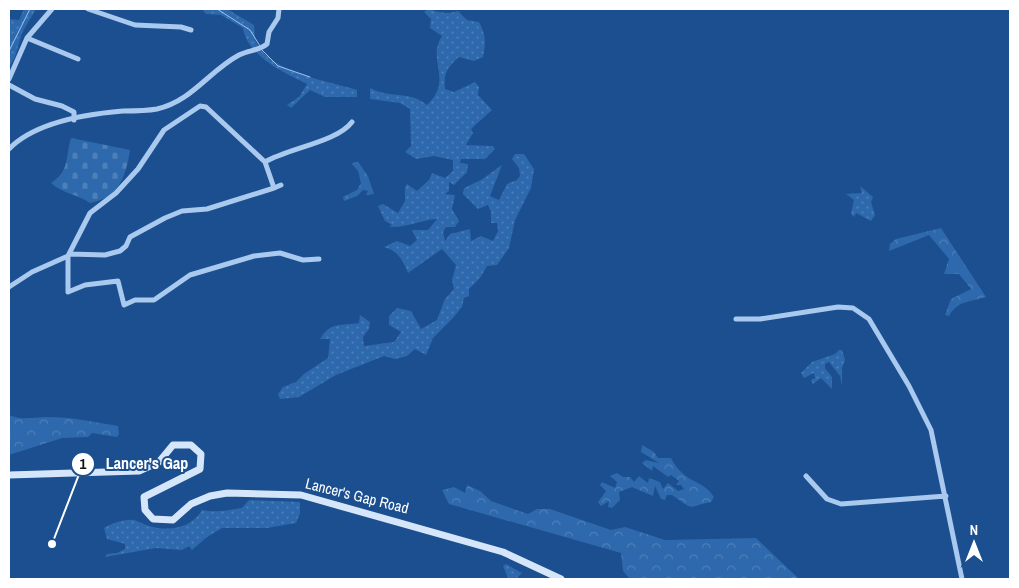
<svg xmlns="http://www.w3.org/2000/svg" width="1019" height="588" viewBox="0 0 1019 588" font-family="'Archivo Narrow',sans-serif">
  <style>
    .grass { fill: url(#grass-dots) }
    .forest { fill: url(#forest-crowns) }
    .cemetery { fill: url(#cemetery-stones) }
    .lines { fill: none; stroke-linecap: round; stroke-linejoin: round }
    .stream { stroke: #9cc4f0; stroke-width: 1 }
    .street { stroke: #a9c9ee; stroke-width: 5 }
    .secondary { stroke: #d6e6fa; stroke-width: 7 }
    .labels { text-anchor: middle; stroke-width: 4; stroke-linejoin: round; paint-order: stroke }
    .street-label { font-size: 15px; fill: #fff; stroke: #1b4f8f }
    .leader { fill: none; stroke: #fff; stroke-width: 2 }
    .callout-dot { fill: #fff; stroke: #1b4f8f; stroke-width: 2 }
    .mark-label { font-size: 15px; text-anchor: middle; font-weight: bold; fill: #111 }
    .callout-label { font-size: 16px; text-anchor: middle; font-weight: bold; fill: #fff; stroke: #1b4f8f; stroke-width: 4; stroke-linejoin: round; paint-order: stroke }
  </style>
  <defs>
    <pattern id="grass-dots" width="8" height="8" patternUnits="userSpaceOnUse" patternTransform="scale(1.25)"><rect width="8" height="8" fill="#2e69ad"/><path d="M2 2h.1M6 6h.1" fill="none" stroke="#4d80b9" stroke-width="1.8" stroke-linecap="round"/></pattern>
    <pattern id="forest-crowns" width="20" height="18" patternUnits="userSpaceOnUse" patternTransform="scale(1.25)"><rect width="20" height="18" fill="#2e69ad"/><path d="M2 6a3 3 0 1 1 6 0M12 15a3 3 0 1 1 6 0" fill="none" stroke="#4d80b9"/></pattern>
    <pattern id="cemetery-stones" width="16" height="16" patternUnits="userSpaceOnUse" patternTransform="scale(1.25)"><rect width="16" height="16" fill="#2e69ad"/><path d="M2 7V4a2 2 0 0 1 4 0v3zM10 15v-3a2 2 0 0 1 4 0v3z" fill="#4d80b9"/></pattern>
  </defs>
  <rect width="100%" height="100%" fill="#1b4f8f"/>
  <path class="grass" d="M24,9H36L22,33L15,57L9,67V19L19,20Z
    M202,9H227L254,25C255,30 254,39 257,44C273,73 329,81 357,90V97H325L310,90L291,108L287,105L299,97L307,84C284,73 247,56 243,28L221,15L206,14Z
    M429,9C437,13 450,14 458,11L467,20L479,22C486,35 486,43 483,57L474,61L459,57C448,67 443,73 445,89L454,92L475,82L479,87L478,95L492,110L471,129L473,133L466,145L493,146L495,149L485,159H461L460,163L468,164L467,172L454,185L449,182V191L445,194L455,195L452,209L459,221L455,227H446L443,232L445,241L450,234L470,229L471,241L481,236L493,241L498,231L497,223H491V212L488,205L478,209L463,194L464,188L481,180L502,165L490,196L499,200L507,184L517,180L520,176L519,168L512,159L515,154H524L534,169L531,188L515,220L509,248L497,265L487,266L480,278L469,289V296L464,298L462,307L452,319L433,338L426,355L415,349L407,356L395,359L384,356L336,375L299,397L280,399L278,394L283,387L296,382L304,374L328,358L330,339H320C331,321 341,326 359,323L360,315L370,322L369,329L363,337L364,346L394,342L401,332L389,325V316L397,308L411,311L421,329L437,320L445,299L454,289L452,280L456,265L442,249L408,273C403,260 397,250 384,247L397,241L410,246L417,240L412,230H428L437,219C420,220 406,228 389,227L392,225L385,221L378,206L383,204L398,213L405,201V187L407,184L417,191L429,180L432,173L445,178L453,171V160L434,156L416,159L405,152L411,146L410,109L400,103L370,99V88C389,99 410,90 427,105C454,80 426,60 442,36L430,28L431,19L424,12Z
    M860,186L873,197L871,202L875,215L871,221L856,213L854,217L851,214L854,200L846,194L862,193Z
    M839,350H842L845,360L842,368V385L840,376L829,362L825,364V368L832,377V389L821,378L813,384L811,380L815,378L814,373L804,378L801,373L812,362L835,354Z
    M249,500L300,502V513L296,523L267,528H222L207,537L192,550L189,546L182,550L156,548L105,557L107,554L117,553L125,549V544L107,539L104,528C113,523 124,519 134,520C139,521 144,525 149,526C169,532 192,528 202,510C216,513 228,510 242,508Z
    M506,564L522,573L517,578H508L503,566Z"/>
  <path class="forest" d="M355,162H358L368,176L374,194L366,195L368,191L363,190L357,196L344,201L343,197L357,190L361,183L358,171L352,164Z
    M941,228L986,297C971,302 958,300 949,316L945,315L951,299L971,289L959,274H944L949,259L929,235L889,251L890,244L896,239Z
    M9,415C22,421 33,417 47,417C71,417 95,422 118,426L119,434L117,437L92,433L88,437L62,438L9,455Z
    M642,445L654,452L658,458H671C685,485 702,478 714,497L711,502C685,507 697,512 672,495H667L665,500L661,499L655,486L653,496L632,487L619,492L620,500L612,508L608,507L609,501L601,506L598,502L606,491L600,485L602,482L615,488L617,482L610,476L617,473L623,477H630L634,482L639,476L648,483L649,478L660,482L663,489L668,483L678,491L684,489L681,485H676L679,481L671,475L668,477L653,466L652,471L642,463L646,460L659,463L641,452Z
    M467,485L480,491L491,501L528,514L537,509H550L611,530L625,527L665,540L756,538L799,579H628L629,578L623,571L621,553L449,504L442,490L454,487L465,493Z"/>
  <path class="cemetery" d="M71,138L130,150C126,176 119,198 90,203C77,194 63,194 51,183C70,171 65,158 71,138Z"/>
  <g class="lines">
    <path class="stream" d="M217,9L250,30L260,46
      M262,50L278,66L310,77
      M9,51L30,9"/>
    <path class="street" d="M88,9L135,25L181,27L191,30
      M27,38L78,59
      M9,79L27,38L52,9
      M9,85L35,99L62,106L74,112V120
      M9,149C35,122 87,114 123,111C134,111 146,111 157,109C192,101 209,71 239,55C249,50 258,51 267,44L269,32L278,18L279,9
      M274,188L281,185
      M70,254L105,255L120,251L126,246L130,237L165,218L182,211L207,209L274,188L265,162C289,148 337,142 352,122
      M68,256V292L85,285L118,281L124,305L135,300H154L190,275L254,256L280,253L303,260L319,259
      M9,287L32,272L68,256L90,213L116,193L138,169L164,130L200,106L206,107L265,162
      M736,319H760L838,307L853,308L869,319L909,386L931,430L962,579
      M806,476L827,499L841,504L946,496"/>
    <path class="secondary" d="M9,475L139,471L159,462L173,445H191L201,454L200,469L144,497L145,510L153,519L173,520L191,504L210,496L227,493L301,495L503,552L561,579"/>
  </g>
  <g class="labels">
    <g class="street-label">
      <text transform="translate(357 496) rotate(14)" y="5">Lancer's Gap Road</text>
    </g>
  </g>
  <path class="leader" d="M52 544L83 464"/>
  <g class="callout-dot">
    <circle cx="52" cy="544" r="5"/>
    <circle cx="83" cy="464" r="12"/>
  </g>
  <g class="mark-label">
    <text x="83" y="469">1</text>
  </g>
  <g class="callout-label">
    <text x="147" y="469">Lancer's Gap</text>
  </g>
  <rect width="1019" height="588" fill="none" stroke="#ffffff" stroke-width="20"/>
  <g transform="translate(974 543)" stroke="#1b4f8f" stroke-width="4" paint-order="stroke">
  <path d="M0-4L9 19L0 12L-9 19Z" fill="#ffffff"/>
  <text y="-8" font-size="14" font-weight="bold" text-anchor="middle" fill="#ffffff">N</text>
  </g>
</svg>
